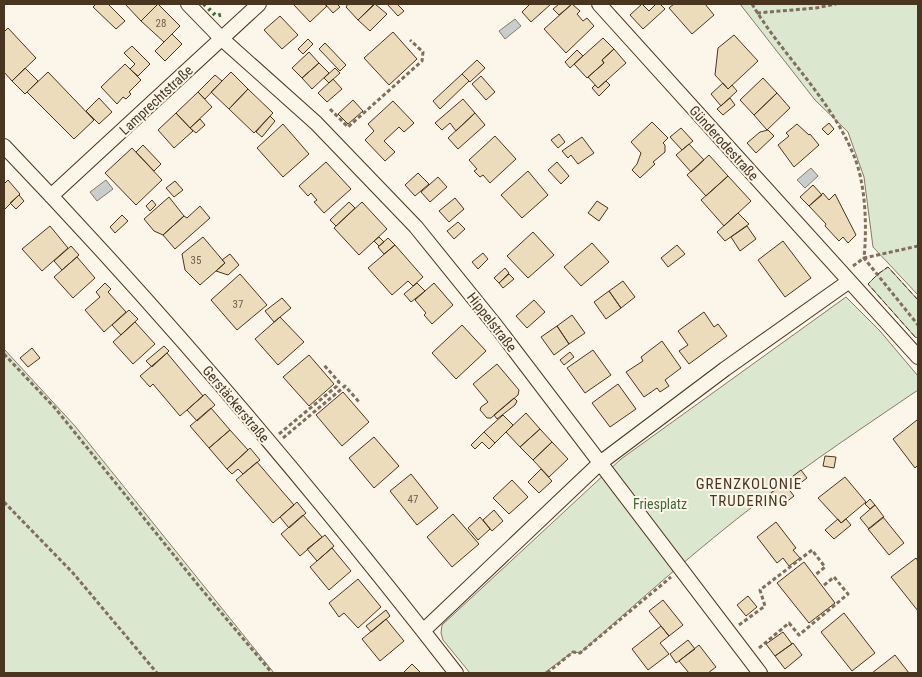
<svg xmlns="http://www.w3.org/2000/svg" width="922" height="677" viewBox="0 0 922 677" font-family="'Roboto Condensed',sans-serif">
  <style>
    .green { fill: #dce7d0; stroke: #887966 }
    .water { fill: #c9cecd; stroke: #887966 }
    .building { fill: #ecdcbc; stroke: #4a3520 }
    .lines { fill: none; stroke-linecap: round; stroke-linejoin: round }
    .minor-casing { stroke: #4a3520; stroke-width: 16 }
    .path { stroke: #7f6f5c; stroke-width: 3; stroke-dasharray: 4 2.5; stroke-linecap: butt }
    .minor { stroke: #fbf6e9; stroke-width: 14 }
    .hedge { stroke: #436837; stroke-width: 4; stroke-dasharray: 2.5 4; stroke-linecap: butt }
    .fence { stroke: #4a3520; stroke-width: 1; stroke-dasharray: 6 2.5; stroke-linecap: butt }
    .labels { text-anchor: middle; stroke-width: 4; stroke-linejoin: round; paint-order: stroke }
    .number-label { font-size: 11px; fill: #725f47 }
    .street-label { font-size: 14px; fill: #4a3520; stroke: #fbf6e9 }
    .park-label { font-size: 14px; fill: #436837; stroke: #fbf6e9 }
    .neighbourhood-label { font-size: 15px; letter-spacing: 1px; fill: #4a3520; stroke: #fbf6e9 }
  </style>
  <rect width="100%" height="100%" fill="#fbf6e9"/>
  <path class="green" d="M740,4H918V295L873,247L864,177L848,132L815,100Z
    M888,267L918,300V336L916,338L868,284L878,274Z
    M846,297L880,331L918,376V390C865,426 811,462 760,501C697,549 639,601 580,653L573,652L544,673H470L443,640L441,633L442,625L621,459Z
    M4,349L75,426L274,673H4Z"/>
  <path class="water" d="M515,19L521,26L505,39L499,31Z
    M811,168L818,176L805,188L797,180Z
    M106,180L113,189L97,201L90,192Z"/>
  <path class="building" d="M96,4H108L125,21L116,29L93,7Z
    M125,4H158L141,21Z
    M158,4L180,26L164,42L141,21Z
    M293,4H324L327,6L310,22Z
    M325,4H337L340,7L333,13Z
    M348,4H372L373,5L358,20L346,7Z
    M375,4L387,14L370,31L358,20Z
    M387,4H397L404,11L398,16Z
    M530,4H551L531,22L522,12Z
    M559,4H572L559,15L553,9Z
    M572,4L580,11L577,14L583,21L587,18L594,26L566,53L544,29Z
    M642,4L649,11L656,4H660L665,9L643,29L630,15Z
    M674,4H705L714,15L692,34L669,8Z
    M280,16L298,35L282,49L264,30Z
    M8,28L36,58L12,81L4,72V32Z
    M393,32L417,59L389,85L364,58Z
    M172,34L182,44L165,61L155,51Z
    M734,35L758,61L728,89L715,75L718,48Z
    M603,38L614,49L602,60L604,63L587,78L574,64Z
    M308,39L313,44L303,54L298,49Z
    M325,43L346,65L340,71L319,49Z
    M132,46L150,64L138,76L130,69L135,64L124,53Z
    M614,49L626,63L598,88L588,77L604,63L602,60Z
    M577,50L583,56L570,68L565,62Z
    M309,52L319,63L302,78L292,68Z
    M477,60L485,68L470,82L462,74Z
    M319,63L329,73L312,89L302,78Z
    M125,64L141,80L129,92L131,94L126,99L123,97L117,104L101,87Z
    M25,68L38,81L25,94L12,81Z
    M335,68L340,73L329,83L324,78Z
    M48,72L94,120L74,139L27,92Z
    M231,72L248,89L229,109L211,92Z
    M462,74L469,81L440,109L433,101Z
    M215,75L222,81L205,99L198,92Z
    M481,76L495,92L486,100L472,84Z
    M763,78L777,93L754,115L740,100Z
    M333,79L342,89L327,102L318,93Z
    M606,81L610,85L599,96L592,88L595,85L598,88Z
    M723,83L728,89L732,85L737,91L721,106L711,94Z
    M248,89L273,113L254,133L229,109Z
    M198,92L212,107L190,128L176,113Z
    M777,93L790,108L767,130L754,115Z
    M99,98L112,112L99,124L86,111Z
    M730,98L735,105L723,115L717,109Z
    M463,99L475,113L456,131L450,123L442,130L435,123Z
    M353,100L363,111L348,124L338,114Z
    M393,101L414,123L404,132L399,127L384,141L395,152L385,161L365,140L374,131L368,124Z
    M176,113L193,131L174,148L158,130Z
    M475,113L485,125L458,149L448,138Z
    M270,116L275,121L262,137L256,132Z
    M200,119L205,125L196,133L190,128Z
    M652,122L668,138L663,143L665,145V152L653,162L655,164L640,178L632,170L637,164L641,153L631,142Z
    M829,123L834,129L828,135L822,129Z
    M283,124L309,154L283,177L257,148Z
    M797,124L809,135L810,134L819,145L794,167L778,145L789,136L786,133Z
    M681,128L693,141L682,150L670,137Z
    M768,130L774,136L756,153L747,143L760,132Z
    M559,134L565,142L558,148L551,140Z
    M495,136L516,159L490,183L483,175L480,177L474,171L477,169L469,160Z
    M582,137L594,153L578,164L571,155L568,158L562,151Z
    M689,144L704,160L691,172L676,155Z
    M143,145L161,164L154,171L136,152Z
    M132,148L162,180L136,205L105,173Z
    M709,155L728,176L706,196L687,175Z
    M326,162L351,189L324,213L314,202L317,200L311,193L308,196L299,186Z
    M557,162L569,176L561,184L548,170Z
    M528,171L548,195L522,218L501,195Z
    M418,173L429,184L415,196L405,185Z
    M728,176L751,201L724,226L701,200Z
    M438,177L447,187L430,202L421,192Z
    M8,180L20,194L4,210V184Z
    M175,181L183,190L174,197L166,188Z
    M813,185L822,195L809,206L800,197Z
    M823,193L829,200L835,194L856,235L848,243L843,237L839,241L825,226L826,224L809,206Z
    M19,195L24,201L16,209L10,203Z
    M169,197L184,216L163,235L154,231L144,219Z
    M455,198L464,209L449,222L439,211Z
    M152,200L156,205L150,211L146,206Z
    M597,201L608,208L599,221L588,213Z
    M349,202L355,208L336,226L330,220Z
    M362,202L387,229L359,255L334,228Z
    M200,206L210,218L175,249L163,235L184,216L187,218Z
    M738,213L749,224L725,241L717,232Z
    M122,215L128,221L115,233L110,227Z
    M458,222L465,229L454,239L447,231Z
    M50,226L68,248L42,271L22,249Z
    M747,226L756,239L740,251L731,237Z
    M533,232L554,255L528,278L507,256Z
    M203,237L225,263L200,285L185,270L182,254Z
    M379,237L384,242L379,246L374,241Z
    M388,238L395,245L384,254L378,247Z
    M783,241L811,278L785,297L758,260Z
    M592,243L609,262L581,286L564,267Z
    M395,245L423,277L413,286L408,281L392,295L368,268Z
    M677,245L685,254L668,267L661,258Z
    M71,246L79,255L62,270L54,261Z
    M483,253L488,259L478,269L472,262Z
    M230,254L239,265L228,275L216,271L225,263L222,260Z
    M77,257L95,278L73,298L54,277Z
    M505,268L509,273L499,283L494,278Z
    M240,274L267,305L237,330L211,300Z
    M509,274L514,279L503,288L499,283Z
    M623,281L635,297L621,308L609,291Z
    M105,283L111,289L108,292L126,312L104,332L85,310L100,297L96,292Z
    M417,283L425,291L411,302L404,294Z
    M434,283L453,305L432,324L424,315L426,313L415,300Z
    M609,291L621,308L606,319L594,302Z
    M282,298L291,308L274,322L265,311Z
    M534,300L545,312L527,328L516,316Z
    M129,310L138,319L121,335L112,325Z
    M704,312L714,327L718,324L727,336L689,364L679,351L688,345L678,331Z
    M572,315L585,333L569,344L557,326Z
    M280,317L304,342L278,365L255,339Z
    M135,322L155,344L133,364L113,342Z
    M462,325L486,351L456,379L432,353Z
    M557,326L569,344L554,355L541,337Z
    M662,341L681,368L665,380L669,386L660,392L657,388L644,397L626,372L643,361L641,357Z
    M164,346L169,351L152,367L146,361Z
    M32,348L40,358L28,367L20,358Z
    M593,350L611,375L585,393L567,368Z
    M570,352L574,357L564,365L560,360Z
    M167,353L203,396L180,416L153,384L150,387L140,376Z
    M309,355L334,384L309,406L283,377Z
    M497,364L519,390L518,395L491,418H487L480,410L481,407L488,402L473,384Z
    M618,384L636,409L610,427L592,403Z
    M343,392L369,422L342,446L316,415Z
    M205,394L215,405L197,421L187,410Z
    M514,398L517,401L515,405L497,419L494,415Z
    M211,408L230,430L209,448L190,426Z
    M526,413L540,429L520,447L506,432Z
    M503,415L513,425L495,443L484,432Z
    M917,420L918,422V465L915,468L893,439Z
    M540,429L552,442L533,460L520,447Z
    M230,430L248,450L227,469L209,448Z
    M484,432L495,443L489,449L482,442L475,449L471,445Z
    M374,437L399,466L374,488L349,458Z
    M552,442L568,459L549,477L533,460Z
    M250,448L260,460L243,474L238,469L232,474L227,469Z
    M825,456L836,457L834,468L823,466Z
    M257,462L294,505L273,523L236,480Z
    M541,469L552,481L539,493L528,482Z
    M801,470L807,478L790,491L784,483Z
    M411,474L438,508L417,525L390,491Z
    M845,477L866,502L841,523L818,498Z
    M512,480L528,497L509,514L493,498Z
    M784,483L794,496L781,506L771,493Z
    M870,499L875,505L870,509L865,504Z
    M297,502L306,513L289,528L280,517Z
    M875,505L884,517L869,529L860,518Z
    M494,510L503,521L492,531L483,520Z
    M453,514L479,544L452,567L427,537Z
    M303,515L322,537L300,556L281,534Z
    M480,517L490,529L478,540L468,528Z
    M883,517L904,543L889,555L868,529Z
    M838,519L841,523L846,519L851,525L834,539L825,530Z
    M776,522L796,548L793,550L800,558L789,566L783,558L777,563L757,537Z
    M325,535L334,546L317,561L307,549Z
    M332,548L351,571L329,590L310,567Z
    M916,558L918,561V611L891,577Z
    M804,562L835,603L809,623L777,583Z
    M358,579L381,607L358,628L344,613L339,617L329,603Z
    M748,596L757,607L746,616L737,605Z
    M663,600L683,625L669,636L649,611Z
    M386,610L390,616L371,632L366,626Z
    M844,613L875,653L852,671L821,632Z
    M386,619L404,641L380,661L362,639Z
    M661,626L669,636L660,643L669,654L648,670L632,649Z
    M783,632L792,644L775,656L766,644Z
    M688,640L695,649L676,663L670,654Z
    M793,643L802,655L785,669L775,656Z
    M699,645L716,667L708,673H689L679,661Z
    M895,655L909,673H872Z
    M412,664L421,673H403Z"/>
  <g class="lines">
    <defs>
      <path id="minor" d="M188,4L222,39L316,123L416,227L496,326L760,673
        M599,4L918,357
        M4,146C164,313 314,490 456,673
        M51,196L259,4
        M423,631L600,463L725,369L848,282"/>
    </defs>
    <use href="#minor" class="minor-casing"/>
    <path class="path" d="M752,4C783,56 831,99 854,156C866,185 867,228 864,258L918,325
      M757,13L816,8L836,4
      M330,109L348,127L422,61L423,52L410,40
      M853,266L864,258L918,246
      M4,354L55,408L198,585L272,673
      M279,434L337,386L339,382L323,364
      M283,438L345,386L360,403
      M4,502L73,573L157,673
      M739,625L765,606L760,590L812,550L825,567L814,576
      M759,648L789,623L799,635L848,594L834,577L823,586
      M547,673L573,652L580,653L671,577"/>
    <use href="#minor" class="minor"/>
    <path class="hedge" d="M204,4L216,16L224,14"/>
    <path class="fence" d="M918,300L888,267L878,274L868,284L916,338L918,336"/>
  </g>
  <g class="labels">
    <g class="number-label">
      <text x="161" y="27">28</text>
      <text x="196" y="264">35</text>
      <text x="238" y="308">37</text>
      <text x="413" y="503">47</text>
    </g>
    <g class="street-label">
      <text transform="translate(156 100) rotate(-43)" y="5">Lamprechtstraße</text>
      <text transform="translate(724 143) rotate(48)" y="5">Günderodestraße</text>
      <text transform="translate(492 322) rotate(52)" y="5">Hippelstraße</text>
      <text transform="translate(236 404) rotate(50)" y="5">Gerstäckerstraße</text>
    </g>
    <g class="park-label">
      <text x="660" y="509">Friesplatz</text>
    </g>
    <g class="neighbourhood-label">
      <text x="749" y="489">GRENZKOLONIE<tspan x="749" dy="17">TRUDERING</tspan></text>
    </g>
  </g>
  <rect width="922" height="677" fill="none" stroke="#4a3520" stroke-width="10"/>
</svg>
